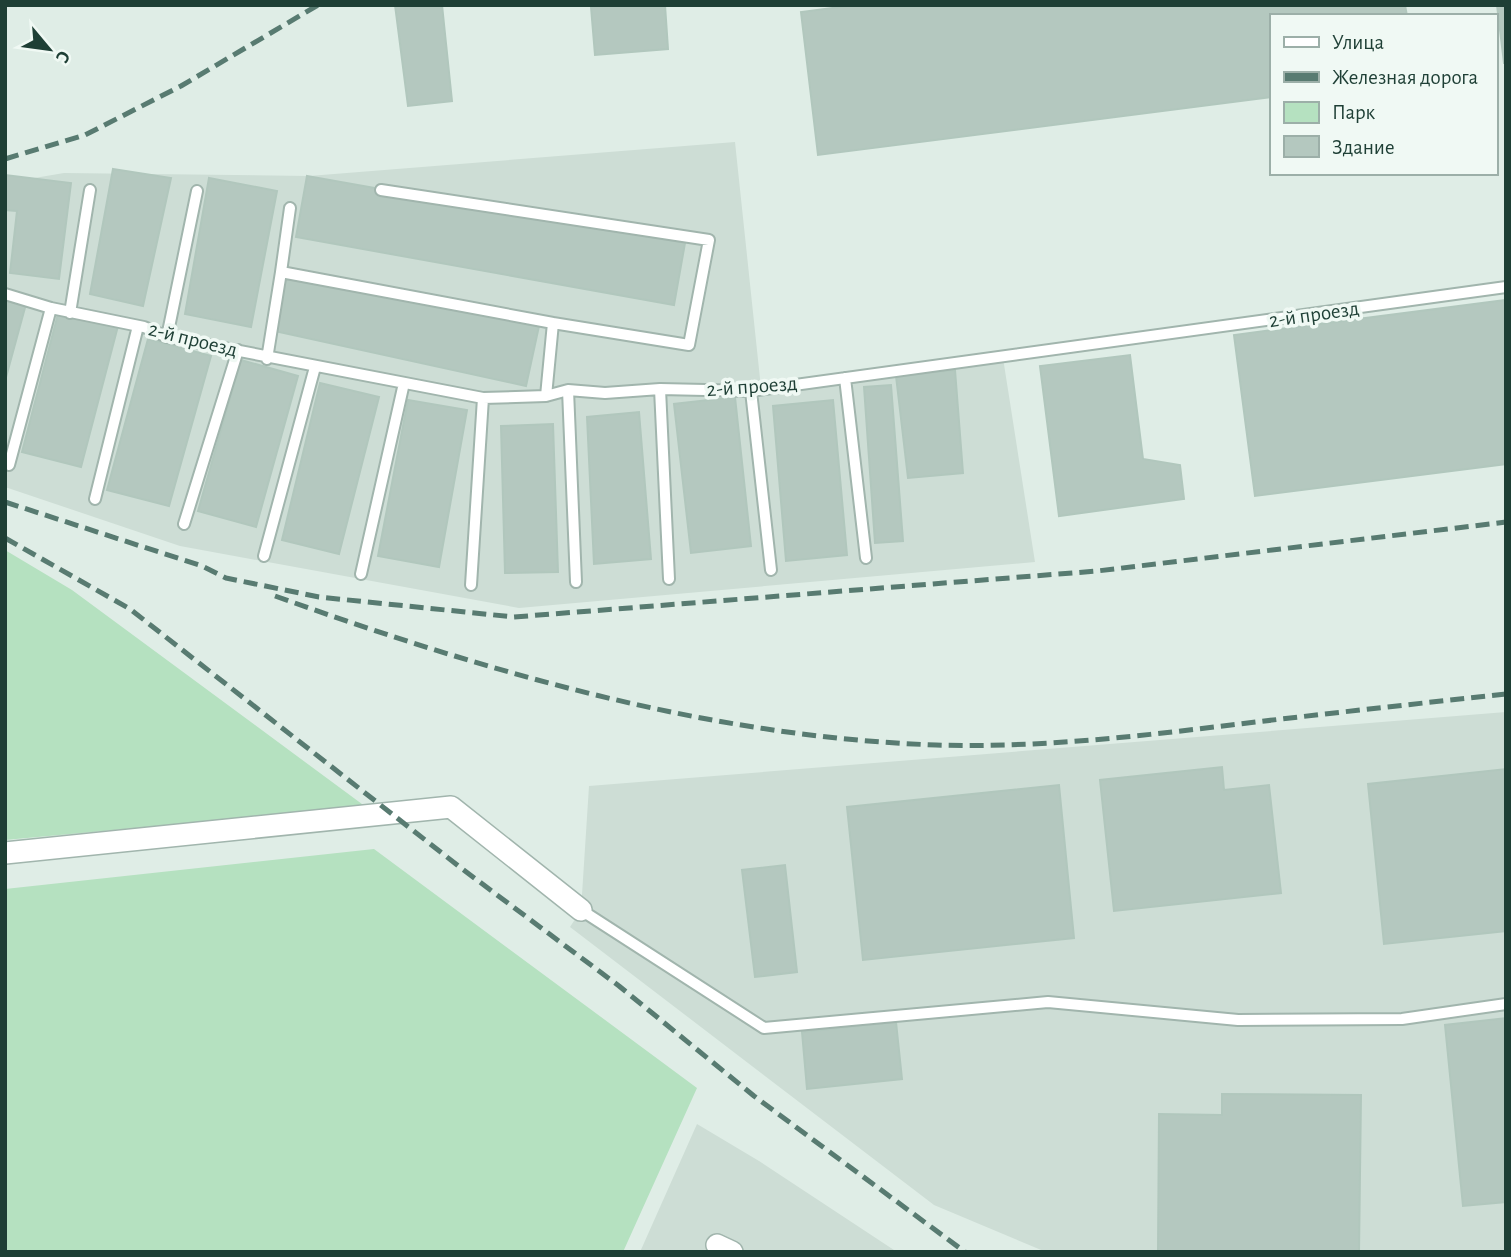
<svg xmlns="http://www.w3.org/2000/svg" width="1511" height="1257" viewBox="0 0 1511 1257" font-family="'Alegreya Sans',sans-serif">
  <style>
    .built { fill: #cdddd5 }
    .green { fill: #b5e1c0 }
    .building { fill: #b4c8bf; stroke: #b1c7bd; stroke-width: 2 }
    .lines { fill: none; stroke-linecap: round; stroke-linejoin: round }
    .lane-casing { stroke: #a1b5ad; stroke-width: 14 }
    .street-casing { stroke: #a1b5ad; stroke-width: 24 }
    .lane { stroke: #fff; stroke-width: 10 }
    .street { stroke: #fff; stroke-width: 21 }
    .rail { stroke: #587b71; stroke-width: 5; stroke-dasharray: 14 7; stroke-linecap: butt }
    .labels { text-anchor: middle; stroke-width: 7; stroke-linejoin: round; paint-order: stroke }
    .street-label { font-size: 21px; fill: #1e3f35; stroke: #f0f9f4 }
  </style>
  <rect width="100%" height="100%" fill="#dfede6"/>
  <path class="built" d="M735,142L761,388L1003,358L1035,562L519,608L180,546L5,487V183L64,173L309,176Z
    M1506,712V1250L1046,1252L934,1205L570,927L581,910L589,786Z
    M697,1124L759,1161L897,1252H640Z"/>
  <path class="green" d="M5,550L72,590L366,807L5,840Z
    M374,849L697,1088L623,1252H5V889Z"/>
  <path class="building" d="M395,5H442L452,101L408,106Z
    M615,5H665L668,49L595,55L591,7Z
    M855,5H1405L1407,16H1271V97L818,155L801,12Z
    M1497,5H1506V63H1504Z
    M113,169L171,178L143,306L90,294Z
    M5,175L71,183L59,279L10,273L17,211L5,210Z
    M307,176L685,243L674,305L296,237Z
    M209,178L277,191L251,327L185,314Z
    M283,274L539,326L526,386L270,330Z
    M5,299L26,304L5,381Z
    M1506,300V464L1255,496L1234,335Z
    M59,310L118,326L81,467L22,452Z
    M148,339L211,356L169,506L107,490Z
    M1130,355L1143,459L1180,465L1184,499L1059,516L1040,366Z
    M241,360L298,376L256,527L198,511Z
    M955,370L963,473L908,478L896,376Z
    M320,383L379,397L339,554L282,540Z
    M891,385L903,541L875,543L864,387Z
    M735,397L751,546L691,553L674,404Z
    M408,400L467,410L439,567L378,556Z
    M833,400L847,555L786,561L773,406Z
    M639,412L651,559L594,564L587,417Z
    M553,424L558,572L505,573L501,426Z
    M1222,767L1224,790L1269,785L1281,893L1114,911L1100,780Z
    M1506,769V931L1384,944L1368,784Z
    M1059,785L1074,938L863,960L847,807Z
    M785,865L797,972L755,977L742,870Z
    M1506,1018V1202L1463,1206L1445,1025Z
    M896,1022L902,1079L807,1089L802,1032Z
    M1222,1094L1361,1095L1359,1252L1158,1251L1159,1114L1222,1115Z"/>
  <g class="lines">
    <defs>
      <path id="lane" d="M381,190L709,240L689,345L553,323
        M281,272L290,208
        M5,294L51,308L144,327L167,337L483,398L546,396L568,390L605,393L660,389L751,391L1506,287
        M70,313L90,190
        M167,337L197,191
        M267,359L281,272L553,323L546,396
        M845,378L866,558
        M660,389L669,579
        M568,390L576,582
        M751,391L771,570
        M9,465L51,308
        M95,499L138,326
        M184,524L238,350
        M264,556L315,367
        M361,574L404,383
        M471,585L483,398
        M581,910L764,1028L1048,1002L1238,1020L1402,1019L1506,1004"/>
      <path id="street" d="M5,853L451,807L581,910
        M717,1245L732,1252"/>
    </defs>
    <use href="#lane" class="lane-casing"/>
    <use href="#street" class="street-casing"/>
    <use href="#lane" class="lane"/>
    <use href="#street" class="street"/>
    <path class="rail" d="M5,159L85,135L181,86L318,5
      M5,502L202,566L226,578L319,597L514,617L1097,571L1506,522
      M5,538L130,609L461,868L619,986L754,1096L965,1252
      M275,596C488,672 708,737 936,745C1034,748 1133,737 1231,725C1322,714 1414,704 1506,694"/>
  </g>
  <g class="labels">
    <g class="street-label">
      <text transform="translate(1314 314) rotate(-8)" y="7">2-й проезд</text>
      <text transform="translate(193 339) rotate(14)" y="7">2-й проезд</text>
      <text transform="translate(752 386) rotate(-4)" y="7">2-й проезд</text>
    </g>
  </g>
  <rect width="1511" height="1257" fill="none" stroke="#1e3f35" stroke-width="14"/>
  <rect x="1270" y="14" width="228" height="161" fill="#f0f9f4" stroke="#9cafa8" stroke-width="2"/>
  <rect x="1284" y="37" width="35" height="10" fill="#ffffff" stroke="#9cafa8" stroke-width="2"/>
  <text x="1332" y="49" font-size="21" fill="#1e3f35">Улица</text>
  <rect x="1284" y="72" width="35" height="10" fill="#587b71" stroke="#9cafa8" stroke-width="2"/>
  <text x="1332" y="84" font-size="21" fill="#1e3f35">Железная дорога</text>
  <rect x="1284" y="102" width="35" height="21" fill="#b5e1c0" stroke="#9cafa8" stroke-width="2"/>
  <text x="1332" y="119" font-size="21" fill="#1e3f35">Парк</text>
  <rect x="1284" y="136" width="35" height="21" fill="#b4c8bf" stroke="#9cafa8" stroke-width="2"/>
  <text x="1332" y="154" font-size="21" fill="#1e3f35">Здание</text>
  <g transform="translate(49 49) rotate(119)" stroke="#f0f9f4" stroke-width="5" paint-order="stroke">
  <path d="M0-5L12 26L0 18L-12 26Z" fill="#1e3f35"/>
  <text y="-10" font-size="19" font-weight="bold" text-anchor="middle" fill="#1e3f35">С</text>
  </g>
</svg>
